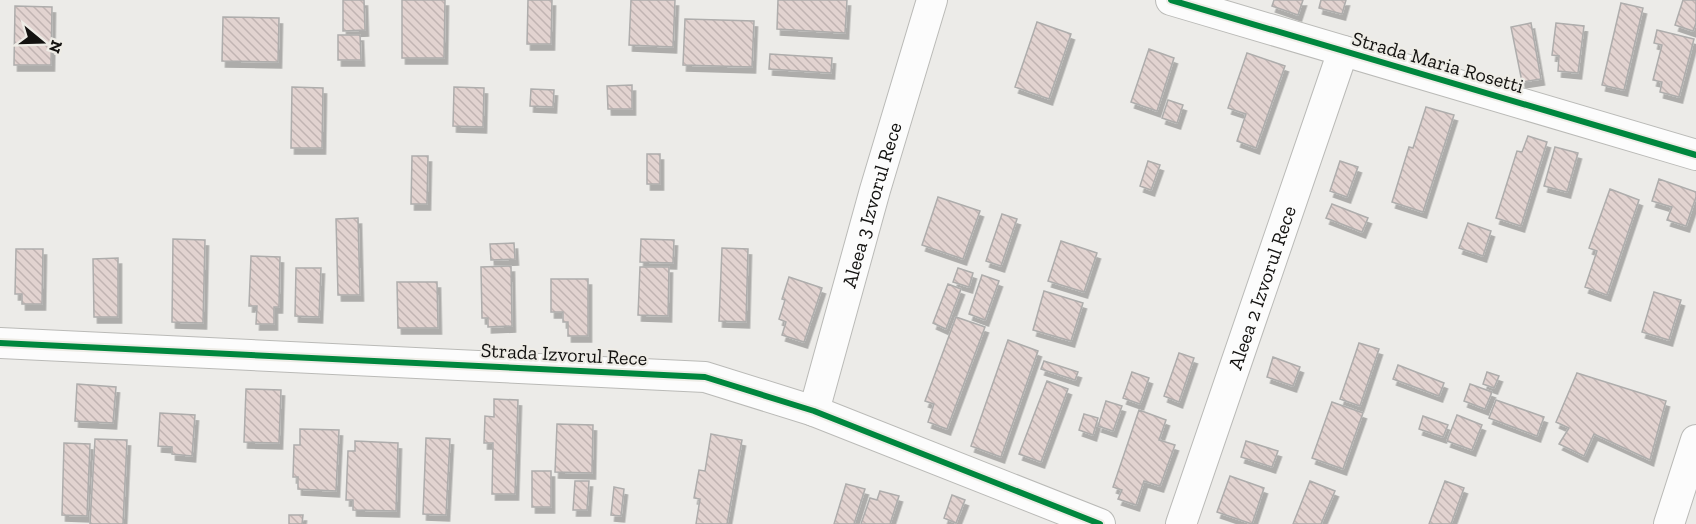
<svg xmlns="http://www.w3.org/2000/svg" width="1696" height="524" viewBox="0 0 1696 524" font-family="'Zilla Slab',serif">
  <style>
    .building { fill: url(#building-back-hatch); stroke: #aeadac; stroke-width: 1.5; filter: url(#shadow) }
    .lines { fill: none; stroke-linecap: round; stroke-linejoin: round }
    .minor-casing { stroke: #babab7; stroke-width: 32 }
    .minor { stroke: #fcfcfc; stroke-width: 30 }
    .cycleway-casing { stroke: #eeece6; stroke-width: 10 }
    .cycleway { stroke: #00873e; stroke-width: 6 }
    .labels { text-anchor: middle; stroke-width: 4.5; stroke-linejoin: round; paint-order: stroke }
    .street-label { font-size: 20px; fill: #131210; stroke: #eeece6 }
  </style>
  <defs>
    <pattern id="building-back-hatch" width="6" height="6" patternUnits="userSpaceOnUse" patternTransform="scale(1.5)"><rect width="6" height="6" fill="#e2d3d0"/><path d="M-1 5l2 2M0 0l6 6M5-1l2 2" fill="none" stroke="#c1b4b2"/></pattern>
    <filter id="shadow"><feDropShadow dx="3.5" dy="6" stdDeviation="0" flood-color="#0004"/></filter>
  </defs>
  <rect width="100%" height="100%" fill="#ecebe8"/>
  <path class="building" d="M343,0H364L365,30L343,31Z
    M402,0H445L444,58H402Z
    M528,0H552L551,44H527Z
    M631,0H675L673,47L629,45Z
    M778,0H847L845,33L777,29Z
    M1274,0H1303L1298,15L1272,6Z
    M1321,0H1346L1342,14L1319,8Z
    M1683,0H1696V23L1693,31L1675,25Z
    M1621,3L1643,8L1624,90L1602,85Z
    M15,6L52,7L51,65H14Z
    M223,17L279,18L278,62L222,61Z
    M685,19L754,21L752,67L683,65Z
    M1037,22L1071,34L1049,99L1015,87Z
    M1531,23L1541,79L1522,82L1511,27Z
    M1556,23L1584,26L1578,73L1558,71L1559,56L1552,55Z
    M1657,30L1694,39L1679,97L1660,92L1662,82L1653,80L1662,45L1654,43Z
    M338,35H360L361,60H338Z
    M1149,49L1174,58L1157,111L1131,102Z
    M1247,53L1285,66L1256,148L1237,141L1246,114L1228,108Z
    M770,54L832,58L831,73L769,69Z
    M632,85V109H608L607,86Z
    M292,87L323,88L322,148H291Z
    M454,87L484,88L483,127L453,126Z
    M531,89L554,90L553,107L530,106Z
    M1168,100L1183,105L1177,123L1162,118Z
    M1426,107L1454,115L1423,212L1392,202L1409,147L1413,148Z
    M1528,136L1547,142L1521,226L1496,218L1517,151L1522,152Z
    M1555,147L1578,153L1567,192L1544,186Z
    M647,154H660V184H647Z
    M412,156H428L427,204H411Z
    M1148,161L1160,165L1151,190L1140,186Z
    M1340,161L1358,167L1347,197L1330,191Z
    M1659,179L1696,192V197L1686,226L1667,220L1672,207L1652,201Z
    M1610,189L1639,200L1607,295L1585,287L1597,251L1589,248Z
    M938,197L980,211L963,259L922,245Z
    M1332,204L1368,218L1362,232L1326,218Z
    M1002,214L1017,219L1001,266L986,261Z
    M358,218L360,295H338L336,219Z
    M1468,223L1491,231L1483,256L1459,248Z
    M173,239L205,240L203,323L172,322Z
    M641,239L674,240L673,263L640,262Z
    M1061,241L1097,253L1084,292L1048,281Z
    M514,243L515,259L491,260L490,244Z
    M722,248L748,249L746,322L719,321Z
    M16,249H43L42,304H22V294H15Z
    M251,256L280,257L279,307H274V324H256L257,306H249Z
    M118,258V317H94L93,259Z
    M511,266L512,326L488,327V318H482L481,267Z
    M640,267H669L668,316L638,315Z
    M296,268H321L319,317L295,316Z
    M958,268L973,273L969,287L953,282Z
    M982,275L999,281L985,320L969,314Z
    M789,277L822,288L804,342L782,335L786,322L779,319L785,300L782,299Z
    M551,279H588V336H568V322H563V312H551Z
    M397,282H437L438,328H398Z
    M948,284L961,289L946,329L933,323Z
    M1044,291L1083,303L1071,341L1033,330Z
    M1654,292L1681,300L1669,340L1642,332Z
    M956,317L985,327L947,429L928,422L934,404L925,401Z
    M1008,340L1038,351L1001,457L971,446Z
    M1359,343L1379,349L1360,406L1340,399Z
    M1179,353L1194,358L1179,402L1164,396Z
    M1273,357L1300,367L1293,386L1267,377Z
    M1044,361L1078,372L1075,380L1041,369Z
    M1398,365L1444,383L1439,396L1393,379Z
    M1132,372L1149,378L1140,404L1123,398Z
    M1487,372L1499,376L1494,388L1483,384Z
    M1577,373L1666,401L1650,460L1594,434L1584,456L1559,444L1569,428L1556,422Z
    M1047,381L1068,389L1041,462L1019,454Z
    M77,384L116,387L113,423L75,421Z
    M1470,384L1492,392L1485,409L1464,401Z
    M246,389L281,390L279,443L244,442Z
    M494,399L518,400L515,494H492L493,443H484L485,416L494,417Z
    M1496,400L1544,417L1537,436L1489,418Z
    M1106,401L1122,406L1113,431L1098,426Z
    M1332,402L1363,413L1343,469L1312,458Z
    M1139,410L1166,420L1159,440L1175,445L1160,486L1144,481L1136,505L1118,499L1122,490L1113,487Z
    M160,413L195,415L192,456L172,454V447L158,446Z
    M1084,414L1098,418L1093,435L1079,430Z
    M1457,415L1482,425L1472,450L1447,441Z
    M1423,416L1448,425L1443,437L1419,429Z
    M557,424L593,425L592,473L555,472Z
    M300,429L339,430L336,491L298,489V477H293L294,445H300Z
    M711,434L742,440L727,524H696L700,499L694,498L699,470L705,471Z
    M426,438L450,439L446,515L423,514Z
    M95,439L127,440L123,524H90Z
    M355,441L398,443L396,511L353,510V500H346L348,451H355Z
    M1246,441L1278,451L1272,467L1241,457Z
    M64,443L90,444L87,516L62,515Z
    M532,471H551V507H532Z
    M1230,476L1264,488L1252,524L1217,512Z
    M575,481H589L587,510H573Z
    M1310,481L1335,491L1321,524H1293Z
    M1445,481L1464,488L1451,524H1429Z
    M846,484L865,489L854,524H834Z
    M614,487L624,489L621,516L611,515Z
    M880,491L899,496L890,524H861L870,498L877,500Z
    M952,495L965,500L956,523L944,518Z
    M289,515H303L302,524H289Z"/>
  <g class="lines">
    <defs>
      <g id="minor">
        <path d="M1171,0L1696,155"/>
        <path d="M0,343L705,377L814,411L1100,524"/>
        <path id="s1" d="M814,411L875,190L932,0"/>
        <path id="s2" d="M1181,524L1343,51"/>
        <path d="M1669,524L1696,440"/>
      </g>
    </defs>
    <use href="#minor" class="minor-casing"/>
    <use href="#minor" class="minor"/>
    <defs>
      <path id="cycleway" d="M1171,0L1696,155
        M0,343L705,377L814,411L1100,524"/>
    </defs>
    <use href="#cycleway" class="cycleway-casing"/>
    <use href="#cycleway" class="cycleway"/>
  </g>
  <g class="labels">
    <g class="street-label">
      <text transform="translate(1438 62) rotate(16)" y="7">Strada Maria Rosetti</text>
      <text dy="7" stroke="none"><textPath href="#s1" startOffset="214">Aleea 3 Izvorul Rece</textPath></text>
      <text dy="7" stroke="none"><textPath href="#s2" startOffset="250">Aleea 2 Izvorul Rece</textPath></text>
      <text transform="translate(564 354) rotate(3)" y="7">Strada Izvorul Rece</text>
    </g>
  </g>
  <g transform="translate(42 42) rotate(109)" stroke="#eeece6" stroke-width="4.5" paint-order="stroke">
  <path d="M0-4.5L10 22L0 15L-10 22Z" fill="#131210"/>
  <text y="-9" font-size="16" font-weight="bold" text-anchor="middle" fill="#131210">N</text>
  </g>
</svg>
